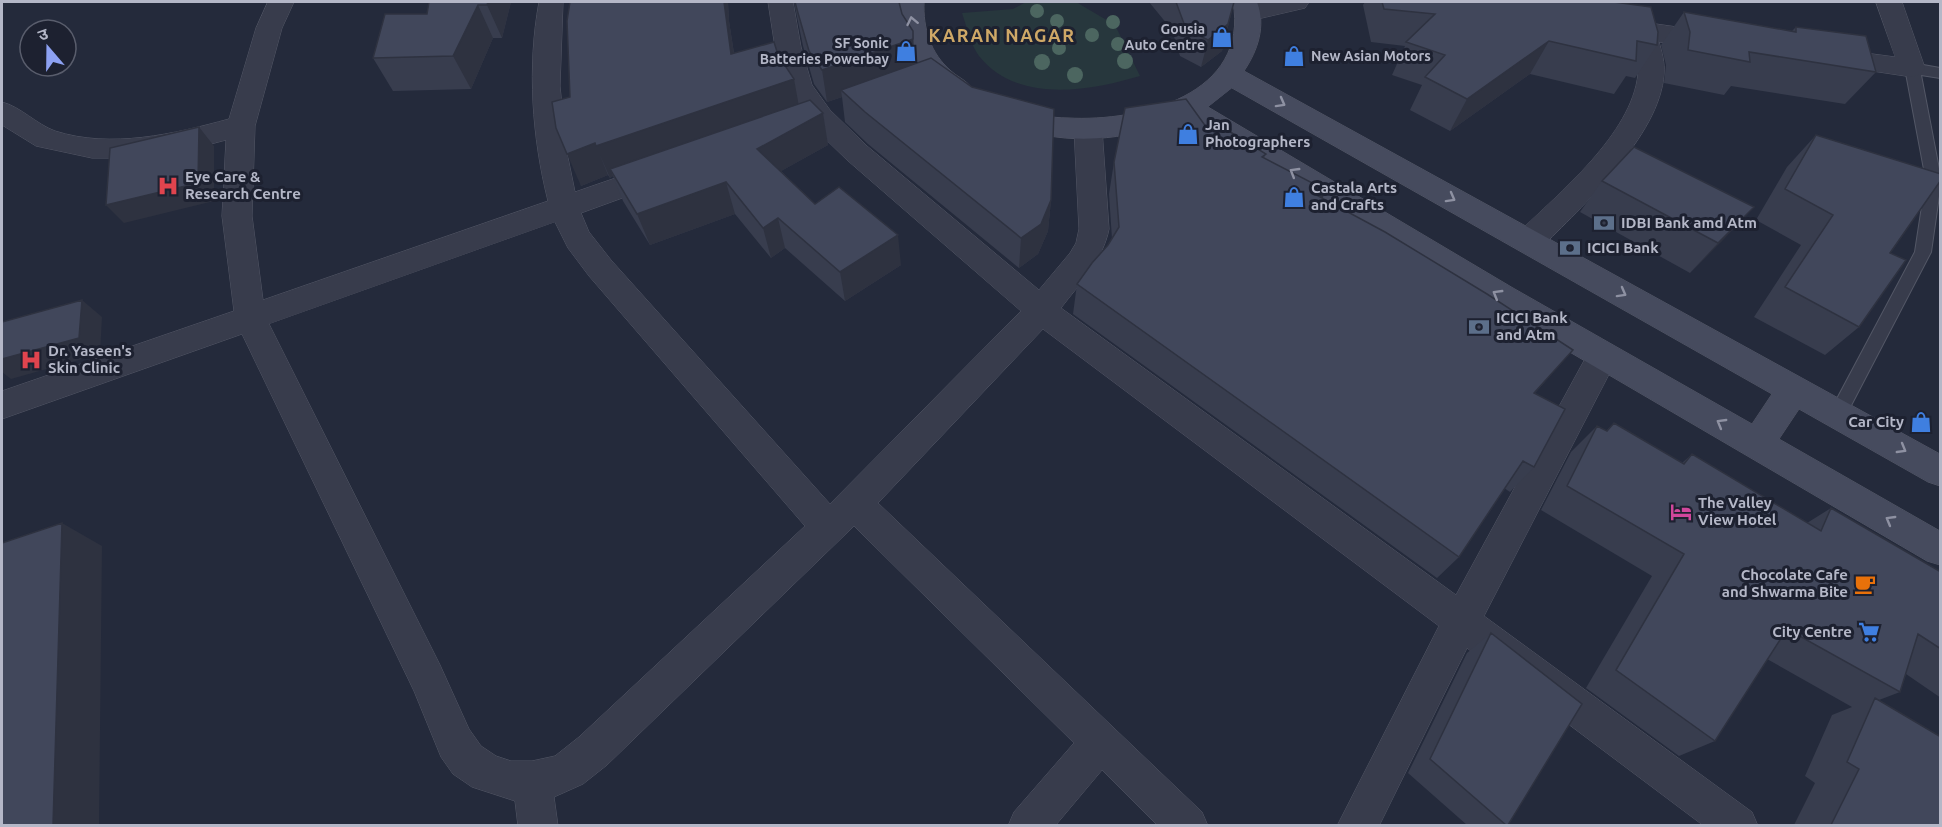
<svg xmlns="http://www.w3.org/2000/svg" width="1942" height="827" viewBox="0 0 1942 827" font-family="Ubuntu,'Noto Sans Devanagari',sans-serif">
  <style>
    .green { fill: #27373d }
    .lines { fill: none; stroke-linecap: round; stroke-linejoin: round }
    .service-casing { stroke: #535766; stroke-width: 2 }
    .minor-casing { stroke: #535766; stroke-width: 1 }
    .secondary-casing { stroke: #535766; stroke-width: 1 }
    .service { fill: #383c4c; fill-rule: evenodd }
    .minor { fill: #383c4c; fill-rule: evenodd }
    .secondary { fill: #464b5e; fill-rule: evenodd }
    .tree { fill: #4c6660 }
    .wall { fill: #383d4e }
    .shaded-wall { fill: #2e3240 }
    .building { fill: #41475b; stroke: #2e3240; stroke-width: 1.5 }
    .oneway { stroke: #8e91a2 }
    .labels { text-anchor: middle; stroke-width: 6; stroke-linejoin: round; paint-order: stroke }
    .far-poi-label { font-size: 14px; font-weight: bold; fill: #b4b7c7; stroke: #1d2130; text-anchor: end }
    .poi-label { font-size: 15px; font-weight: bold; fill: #b4b7c7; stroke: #1d2130; text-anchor: start }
    .far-district-label { font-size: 18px; font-weight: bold; letter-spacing: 1.5px; fill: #cfa867; stroke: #1d2130 }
  </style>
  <rect width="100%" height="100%" fill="#242a3b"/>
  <path class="green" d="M1026,2H1076L1115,25L1140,76C1090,91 1017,104 979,56C970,44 967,27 962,13L1013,9Z"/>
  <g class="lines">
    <defs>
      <path id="service" d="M1912,63L1940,68V78L1921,75L1940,174V189L1931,252L1845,417L1839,420L1833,417L1830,412L1915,252L1926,180L1905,68Z"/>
      <path id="minor" d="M268,2H294L282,28L255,126L252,216L263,300L548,201C532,137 527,67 539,2H563L560,86L566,148L575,192L659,163L669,167L673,174L669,181L581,213L589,232L611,260L830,504L1021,311L847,160L810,124L786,87L775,47L768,2H793L801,47L812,85L830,110L867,146L1039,290L1070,253L1076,243L1079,229L1074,129L1078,122L1088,119L1098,122L1102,129L1109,229C1103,260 1080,283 1061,308L1456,595L1592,346L1603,342L1614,346L1619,355L1484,616L1752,812L1758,826H1704L1467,648L1379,826H1337L1439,626L1043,329L878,503L1202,812L1208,826H1158L1102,770L1055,826H1008L1014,812L1074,743L854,526L607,765L583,784L554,797L558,826H518L515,801L472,787L453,774L441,757L414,691L242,334L2,419V391L234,311L222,216L226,140L188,150L135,158H92L36,146L2,125V102C21,107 36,124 55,131C111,149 174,134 229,119L256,28ZM555,222L568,248L589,276L805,526L579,737L555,756L532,761H511L496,756L481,746L469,729L440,665L269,324Z
        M1262,2H1309L1305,8L1249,21L1240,19L1236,13L1240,7Z
        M1876,2H1902L1925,68L1921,74L1912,77L1819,63L1815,57L1819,51L1828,48L1895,57Z
        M1614,18L1712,32L1721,35L1725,41L1721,47L1712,50L1659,42C1662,52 1665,63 1664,74C1660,136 1581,207 1540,249L1529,252L1518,249L1514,241L1518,233C1559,193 1632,134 1638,74C1639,62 1635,50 1631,38L1605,33L1601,27L1605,21Z"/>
      <path id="secondary" d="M899,2H924C923,28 930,53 951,71C959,78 968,81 973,90L970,97C928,109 894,36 899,2Z
        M1233,2H1257C1266,26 1258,50 1244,71L1940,454V486L1928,482L1799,409L1779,439L1940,531V565L1927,561L1491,306L1186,119C1135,137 1078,147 1025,130C1014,127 1003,125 997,115L1001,108C1016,104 1026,112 1041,115C1050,117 1059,118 1068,118C1140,122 1250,95 1233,2ZM1232,88L1772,394L1752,424L1513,288L1208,107Z"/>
    </defs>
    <use href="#service" class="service-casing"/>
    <use href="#minor" class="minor-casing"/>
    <use href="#secondary" class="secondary-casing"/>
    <use href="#service" class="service"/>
    <use href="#minor" class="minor"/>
    <use href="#secondary" class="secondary"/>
  </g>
  <g class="tree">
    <circle cx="1037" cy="11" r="7"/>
    <circle cx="1057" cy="21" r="7"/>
    <circle cx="1113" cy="22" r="7"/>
    <circle cx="1092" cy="35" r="7"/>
    <circle cx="1118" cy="44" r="7"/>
    <circle cx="1059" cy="48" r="7"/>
    <circle cx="1125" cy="61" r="8"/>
    <circle cx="1042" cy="62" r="8"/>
    <circle cx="1075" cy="75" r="8"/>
  </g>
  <path class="wall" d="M429,2H511L502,38H493L471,89L393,91L373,58L427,14Z
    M570,2H728L729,21L734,53L778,55L794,79L798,104L823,113L828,145L781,171L815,204L901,265L845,301L785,248L771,258L735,214L650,245L623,201L613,176L610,178L608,175L581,186L570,97Z
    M794,2H899L915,64L1051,200L1048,231L1038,254L1019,268L868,144L845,122L842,97L827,102L814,84L803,46Z
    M1149,2H1234L1222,51L1201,67L1180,56L1172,30Z
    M1365,2H1614L1657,45L1635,78L1626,76L1614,94L1530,74L1450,131L1410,110L1422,85L1392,75L1405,46L1371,42L1363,5Z
    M1684,12L1792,31L1796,27L1876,72L1845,104L1731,86L1724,95L1664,83L1666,65L1661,45Z
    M1209,131L1266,154L1264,158L1322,198L1549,377L1535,393L1534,467L1510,492L1504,488L1459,557L1437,578L1073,314L1077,284L1108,245L1112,239L1109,194L1114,162Z
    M1816,135L1890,253L1859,327L1825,355L1754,317L1801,245L1756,220L1787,167Z
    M1602,181L1754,207L1690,273L1580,212Z
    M1614,423L1682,463L1692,454L1807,523L1831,508L1941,572V698L1906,674L1900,692L1879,700L1941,825H1794L1815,783L1805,776L1832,715L1852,707L1767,659L1715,741L1679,756L1586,688L1652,576L1541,510L1571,452L1597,426L1606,431Z
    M1491,633L1508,825H1467L1408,773L1467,653Z"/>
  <path class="shaded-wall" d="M488,2H511L502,38L487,5Z
    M724,2H728L729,21L739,87L731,54Z
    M1234,2L1222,51L1201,67L1208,40Z
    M478,5L493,38L471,89L453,56Z
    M913,31L915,72L841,90L842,97L827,102L822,70Z
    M1549,41L1530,74L1450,131L1467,99Z
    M794,79L800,112L610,169L613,176L610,178L596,146Z
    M823,113L828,145L765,180L757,149Z
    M199,127L214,146V201L124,223L106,205Z
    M595,143L608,175L581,186L567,154Z
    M726,182L735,214L650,245L637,214Z
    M1326,190L1313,221L1318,196Z
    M1051,200L1048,231L1038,254L1019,268L1021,238Z
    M1754,207L1725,238L1690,273L1718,243Z
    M778,218L785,248L771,258L763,228Z
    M898,235L901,265L845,301L840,272Z
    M82,300L102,317L100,354L11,379L2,372V359Z
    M62,523L102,546L99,825H53Z"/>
  <path class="building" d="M429,2H488L487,5H478L453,56L373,58L385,14H427Z
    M570,2H724L731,54L774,42L778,55L794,79L596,146L595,143L567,154L556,128L552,102L570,97L567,21Z
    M795,2H899L902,14L913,31V39L822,70L809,51L798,13Z
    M1176,2H1234L1228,24L1208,40L1186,29Z
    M1382,2H1614L1651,7L1658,32L1657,45L1637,41L1636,61L1549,41L1467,99L1425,77L1445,55L1406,42L1435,14L1384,9Z
    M1684,12L1796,32V27L1866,36L1876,72L1749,52L1750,62L1688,50L1690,32Z
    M931,58L972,87L1054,109L1051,200L1041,224L1021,238L865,112L841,90Z
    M1186,99L1209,131L1219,125L1266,154L1262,157L1326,190L1318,196L1385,232L1487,294L1573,350L1534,393L1565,409L1534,467L1523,461L1459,557L1077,284L1092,263L1108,245L1119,227L1114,162L1125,108Z
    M810,100L823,113L757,149L815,204L839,187L898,235L840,272L778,218L763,228L726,182L637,214L610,169Z
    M199,127L198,183L106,205L110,148Z
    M1816,135L1941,174V180L1890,253L1906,260L1859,327L1785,287L1833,215L1785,189Z
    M1634,147L1754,207L1718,243L1602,181Z
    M82,300L79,338L2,359V322Z
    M1614,423L1684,464L1692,454L1821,531L1831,508L1941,572V649L1918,634L1900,692L1787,629L1715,741L1616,670L1684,554L1567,486L1597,426L1607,431Z
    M62,523L53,825H2V543Z
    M1491,633L1582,704L1508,825H1506L1430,759Z
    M1875,698L1941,737V825H1831L1859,769L1847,762Z"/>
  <defs><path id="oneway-chevron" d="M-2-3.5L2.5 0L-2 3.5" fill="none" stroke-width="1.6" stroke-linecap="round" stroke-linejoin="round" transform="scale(1.5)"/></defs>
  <g class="oneway">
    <use href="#oneway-chevron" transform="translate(912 21) rotate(-102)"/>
    <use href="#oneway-chevron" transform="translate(1281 103) rotate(29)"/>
    <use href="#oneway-chevron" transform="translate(1294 172) rotate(-149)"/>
    <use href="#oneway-chevron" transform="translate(1451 198) rotate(29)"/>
    <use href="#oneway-chevron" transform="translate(1622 293) rotate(29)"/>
    <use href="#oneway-chevron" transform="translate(1497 294) rotate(-149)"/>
    <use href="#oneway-chevron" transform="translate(1721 423) rotate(-150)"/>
    <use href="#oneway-chevron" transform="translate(1902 449) rotate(30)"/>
    <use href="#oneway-chevron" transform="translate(1890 520) rotate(-150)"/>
  </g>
  <defs>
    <symbol id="shop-bare" viewBox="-9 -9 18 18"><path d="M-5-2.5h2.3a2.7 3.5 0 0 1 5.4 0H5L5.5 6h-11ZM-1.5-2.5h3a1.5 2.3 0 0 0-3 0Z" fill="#3f7fe0" stroke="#1d2130" stroke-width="2.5" paint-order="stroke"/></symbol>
    <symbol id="hospital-bare" viewBox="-9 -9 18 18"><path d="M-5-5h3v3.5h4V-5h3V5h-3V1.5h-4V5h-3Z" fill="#e0444e" stroke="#1d2130" stroke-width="2.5" paint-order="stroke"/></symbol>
    <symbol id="bank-bare" viewBox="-9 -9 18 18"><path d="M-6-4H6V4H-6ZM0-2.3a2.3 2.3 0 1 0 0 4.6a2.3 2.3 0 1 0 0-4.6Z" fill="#5c6f8a" stroke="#1d2130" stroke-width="2.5" paint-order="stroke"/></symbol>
    <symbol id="hotel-bare" viewBox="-9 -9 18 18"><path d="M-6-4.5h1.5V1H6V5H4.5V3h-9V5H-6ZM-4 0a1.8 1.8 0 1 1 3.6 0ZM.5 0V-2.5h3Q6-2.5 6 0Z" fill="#d1479c" stroke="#1d2130" stroke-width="2.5" paint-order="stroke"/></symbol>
    <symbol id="cafe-bare" viewBox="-9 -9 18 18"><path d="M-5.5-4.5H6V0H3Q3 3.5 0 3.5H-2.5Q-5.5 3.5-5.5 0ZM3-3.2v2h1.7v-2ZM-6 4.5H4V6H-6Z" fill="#e8710a" stroke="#1d2130" stroke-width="2.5" paint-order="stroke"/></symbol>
    <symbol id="supermarket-bare" viewBox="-9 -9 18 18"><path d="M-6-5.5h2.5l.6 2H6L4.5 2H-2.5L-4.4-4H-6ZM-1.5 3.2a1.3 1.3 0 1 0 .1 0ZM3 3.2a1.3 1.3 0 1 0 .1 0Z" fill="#3f7fe0" stroke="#1d2130" stroke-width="2.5" paint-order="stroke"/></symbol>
  </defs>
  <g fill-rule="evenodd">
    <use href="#shop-bare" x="1207" y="22" width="30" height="30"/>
    <use href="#shop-bare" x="891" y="36" width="30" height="30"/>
    <use href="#shop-bare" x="1279" y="41" width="30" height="30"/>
    <use href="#shop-bare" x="1173" y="119" width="30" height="30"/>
    <use href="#hospital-bare" x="153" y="171" width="30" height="30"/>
    <use href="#shop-bare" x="1279" y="182" width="30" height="30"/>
    <use href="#bank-bare" x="1589" y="208" width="30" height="30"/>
    <use href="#bank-bare" x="1555" y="233" width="30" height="30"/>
    <use href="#bank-bare" x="1464" y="312" width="30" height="30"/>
    <use href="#hospital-bare" x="16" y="345" width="30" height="30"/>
    <use href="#shop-bare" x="1906" y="407" width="30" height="30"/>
    <use href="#hotel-bare" x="1666" y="497" width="30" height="30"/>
    <use href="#cafe-bare" x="1850" y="569" width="30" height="30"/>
    <use href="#supermarket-bare" x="1854" y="617" width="30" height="30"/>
  </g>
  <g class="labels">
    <g class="far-poi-label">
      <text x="1205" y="34">Gousia<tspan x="1205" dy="16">Auto Centre</tspan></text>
      <text x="889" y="48">SF Sonic<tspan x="889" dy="16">Batteries Powerbay</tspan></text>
      <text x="1311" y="61" text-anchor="start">New Asian Motors</text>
    </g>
    <g class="poi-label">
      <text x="1205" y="130">Jan<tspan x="1205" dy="17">Photographers</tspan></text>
      <text x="185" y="182">Eye Care &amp;<tspan x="185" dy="17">Research Centre</tspan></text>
      <text x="1311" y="193">Castala Arts<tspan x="1311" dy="17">and Crafts</tspan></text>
      <text x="1621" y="228">IDBI Bank amd Atm</text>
      <text x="1587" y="253">ICICI Bank</text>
      <text x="1496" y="323">ICICI Bank<tspan x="1496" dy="17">and Atm</tspan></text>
      <text x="48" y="356">Dr. Yaseen's<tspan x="48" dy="17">Skin Clinic</tspan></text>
      <text x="1904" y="427" text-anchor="end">Car City</text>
      <text x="1698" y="508">The Valley<tspan x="1698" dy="17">View Hotel</tspan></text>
      <text x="1848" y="580" text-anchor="end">Chocolate Cafe<tspan x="1848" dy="17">and Shwarma Bite</tspan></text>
      <text x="1852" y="637" text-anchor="end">City Centre</text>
    </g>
    <g class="far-district-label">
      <text x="1002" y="42">KARAN NAGAR</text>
    </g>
  </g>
  <rect width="1942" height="827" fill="none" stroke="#b4b7c7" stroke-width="6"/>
  <g transform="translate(48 48) rotate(340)"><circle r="28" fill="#1d2130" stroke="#595d6c" stroke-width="1.5"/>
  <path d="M0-4.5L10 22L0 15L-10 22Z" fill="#8da1f2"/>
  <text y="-9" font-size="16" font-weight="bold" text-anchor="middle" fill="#b4b7c7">उ</text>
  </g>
</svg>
